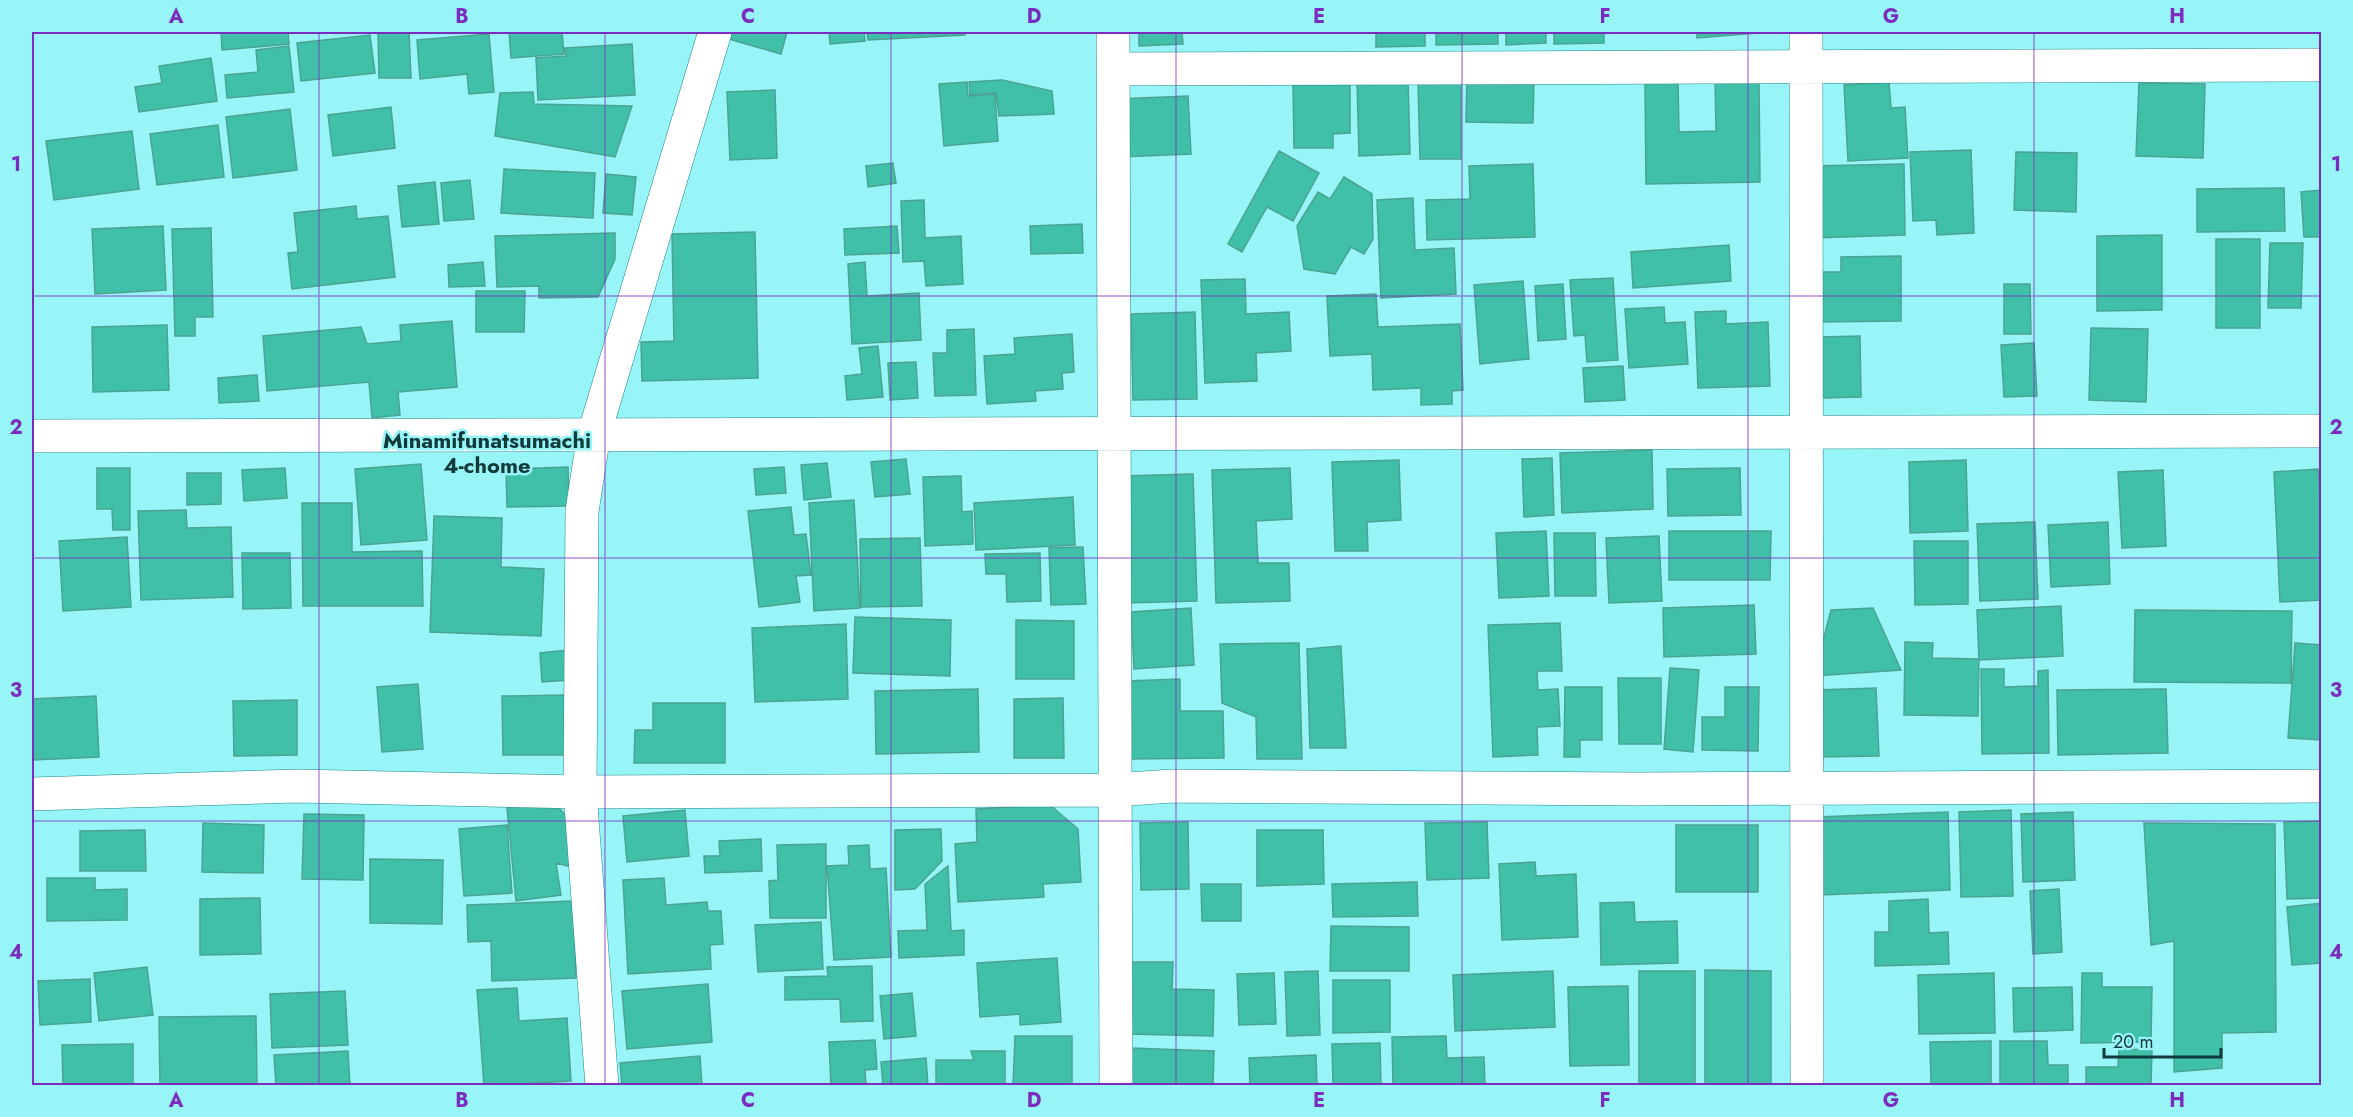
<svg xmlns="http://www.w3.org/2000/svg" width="2353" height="1117" viewBox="0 0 2353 1117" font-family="Jost,sans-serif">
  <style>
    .building { fill: #40c0a8; stroke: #4ba391; stroke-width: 1.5 }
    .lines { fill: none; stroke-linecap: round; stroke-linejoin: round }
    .street-casing { stroke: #1f878a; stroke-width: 34 }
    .street { stroke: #fff; stroke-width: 33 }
    .grid { fill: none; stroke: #7b2cbf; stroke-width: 1.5; stroke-opacity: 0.55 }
    .labels { text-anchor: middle; stroke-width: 5; stroke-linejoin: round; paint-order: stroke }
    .neighbourhood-label { font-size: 22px; font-weight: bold; fill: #113a3b; stroke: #97f4f7 }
    .neatline { fill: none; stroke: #7b2cbf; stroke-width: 2 }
    .grid-label { font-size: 20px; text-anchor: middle; font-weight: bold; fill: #7b2cbf }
  </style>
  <rect width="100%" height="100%" fill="#97f4f7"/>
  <path class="building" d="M221,32H288L289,44L222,50Z
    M359,32H409L411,78H379L378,32Z
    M509,32H562L564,54L511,58Z
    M569,32H669V33Z
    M723,32H787L781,54L722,37Z
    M829,32H864L865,41L830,44Z
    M867,32H964L965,35L868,40Z
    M1139,32H1182L1183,44L1139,46Z
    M1376,32H1425V46L1376,47Z
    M1436,32H1498V44L1436,45Z
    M1506,32H1546V43L1506,45Z
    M1554,32H1604V43L1554,44Z
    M1697,32H1770L1697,38Z
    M489,34L494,92L469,94L467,74L420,79L417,40Z
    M370,35L375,73L301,81L297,43Z
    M632,44L635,95L538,100L536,58L566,56L565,48Z
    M289,46L294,92L227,98L225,75L258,72L256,50Z
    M211,58L217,101L139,112L135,87L162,83L159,66Z
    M1467,76L1534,77L1533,123L1466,122Z
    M1408,79L1410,154L1359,156L1357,81Z
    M1002,80L1052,91L1054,114L999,116L996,93L970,95L969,82Z
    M1715,80H1759L1760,182L1646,184L1645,83L1678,82L1679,132L1716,131Z
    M967,82L968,96L995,94L998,141L944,146L939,84Z
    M1293,82H1350V133L1333,134V148H1294Z
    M1461,82V159H1420L1418,83Z
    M1889,82L1891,108L1905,107L1908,158L1848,161L1844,85Z
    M2139,83L2205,84L2203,158L2136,156Z
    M775,90L777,158L730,160L727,92Z
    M533,92L534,104L632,106L615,157L495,136L500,93Z
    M1188,96L1191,154L1120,157L1117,99Z
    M391,107L395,148L333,156L328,115Z
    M290,109L297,170L233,178L226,117Z
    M218,125L224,177L157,185L150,134Z
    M132,131L139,189L54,200L46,141Z
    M1971,150L1974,233L1937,235L1936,220L1913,221L1910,152Z
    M1279,151L1319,173L1293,221L1267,207L1242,252L1228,244Z
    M2016,152L2077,153L2076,212L2014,210Z
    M893,163L896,183L868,187L866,166Z
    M1533,164L1535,237L1427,240L1426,200L1470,199L1469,166Z
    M1904,164L1905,235L1813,238L1811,166Z
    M504,169L595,173L593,218L501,213Z
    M606,174L636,177L632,215L603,213Z
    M1344,177L1372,194L1373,239L1364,254L1351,247L1335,274L1304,269L1297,226L1318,192L1330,199Z
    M470,180L474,219L444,221L441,183Z
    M435,182L439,224L402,227L398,186Z
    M2284,188L2285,231L2197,232V189Z
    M2322,190V237H2304L2301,192Z
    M1413,198L1415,250L1454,248L1456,294L1381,298L1377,200Z
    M924,200L925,238L961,236L963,284L926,286L924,261L903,262L901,201Z
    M356,206L357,219L388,216L395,277L292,289L288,253L298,252L294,213Z
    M1082,224L1083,253L1031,254L1030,226Z
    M163,226L166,290L95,294L92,229Z
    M897,226L899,253L845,255L844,229Z
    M211,228L213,317H195V336H175L172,229Z
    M755,232L758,378L642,381L641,342L674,341L672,234Z
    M615,233V259L598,297L539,298V286L497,287L495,236Z
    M2162,235V310L2097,311V236Z
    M2216,239H2260V328H2216Z
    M2270,243H2303L2301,308H2268Z
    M1729,245L1731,281L1633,288L1631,252Z
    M1901,256V321L1815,322V272H1841V257Z
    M483,262L485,286L449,287L448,265Z
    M865,262L867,296L919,293L921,340L852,344L848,264Z
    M1613,278L1618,360L1587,362L1585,335L1574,336L1570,280Z
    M1245,279L1246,314L1289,312L1291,351L1256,353L1257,381L1205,383L1201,280Z
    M1523,281L1529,359L1480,364L1474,285Z
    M1563,284L1566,339L1538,341L1535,286Z
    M2004,284H2030L2031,334H2004Z
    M476,291H525L524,332H476Z
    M1376,294L1378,327L1460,324L1463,390L1452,391V404L1421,405V388L1373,390L1372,354L1330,356L1327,296Z
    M1664,307L1665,323L1685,322L1688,364L1629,368L1625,309Z
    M1726,311V324L1768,322L1770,386L1698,388L1695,312Z
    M1195,312L1197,399L1133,400L1131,314Z
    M452,321L457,387L398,392L400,415L372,418L369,382L267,391L263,336L361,327L367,344L401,341L400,325Z
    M167,325L169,390L93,392L92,327Z
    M2091,328L2148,329L2146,402L2089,400Z
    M974,329L976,395L935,396L933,353H947V330Z
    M1072,334L1074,372L1062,373L1063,389L1035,391L1036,401L987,404L984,356L1015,354L1014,338Z
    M1860,336L1861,397L1821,398L1820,337Z
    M2034,343L2037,396L2004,397L2001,345Z
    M878,346L883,397L847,400L845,376L862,374L859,348Z
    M916,362L918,398L890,400L888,363Z
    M1623,366L1625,400L1585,402L1583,368Z
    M257,375L259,401L219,403L218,378Z
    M1652,450L1653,509L1562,513L1560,453Z
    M1552,458L1554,515L1524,517L1522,459Z
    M906,459L910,494L875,497L871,462Z
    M1399,460L1401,520L1367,522L1368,551H1335L1332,462Z
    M1966,460L1968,531L1910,533L1909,462Z
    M827,463L831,497L804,500L801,465Z
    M421,464L427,540L361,545L355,469Z
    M568,467L569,506L507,507L506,469Z
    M784,467L786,493L756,495L754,469Z
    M97,468H130V530H113L112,509H97Z
    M285,468L287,498L244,501L242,470Z
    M1290,468L1292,519L1256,521L1258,563H1289L1290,601L1216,603L1212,470Z
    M1740,468L1741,515L1668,516L1667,469Z
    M2318,469L2322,526V600L2280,602L2274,472Z
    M2163,470L2166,546L2122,548L2118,472Z
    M187,473H221V504L187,505Z
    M1193,474L1197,601L1126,603L1122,476Z
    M961,476L962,512L972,511L973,544L925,546L923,477Z
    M1073,497L1075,545L976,550L974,503Z
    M854,500L860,608L814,611L809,503Z
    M302,503H352V552L422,551L423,606H303Z
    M791,507L794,535L806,534L811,575L796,576L800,602L759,607L748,511Z
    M186,510L187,528L231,527L233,597L141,600L138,511Z
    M434,516L502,518L501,567L544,569L541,636L430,632Z
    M2035,522L2038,599L1980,601L1977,524Z
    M2108,522L2110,584L2051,587L2048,525Z
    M1546,531L1549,596L1499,598L1496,533Z
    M1669,531H1771L1770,580H1669Z
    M1554,533H1595L1596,596H1555Z
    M1659,536L1662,601L1609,603L1606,538Z
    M127,537L131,607L63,611L59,541Z
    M920,538L922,606L861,607L860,539Z
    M1914,541H1968V604L1915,605Z
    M1083,547L1086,604L1051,605L1049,548Z
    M242,553H290L291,608L243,609Z
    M1040,553L1041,601L1007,602L1006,574H986L985,554Z
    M1754,605L1756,654L1664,657L1663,608Z
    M2061,606L2063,656L1979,660L1977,610Z
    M1191,608L1194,665L1134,669L1131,612Z
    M1873,608L1901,670L1814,676L1831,610Z
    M2135,610L2292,611L2291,683L2134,682Z
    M855,617L951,620L950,676L853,673Z
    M1016,620L1074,621V679H1016Z
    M1560,623L1562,671H1537L1538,690L1558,689L1560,726L1537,727L1538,755L1493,757L1488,625Z
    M846,624L848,699L755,702L752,628Z
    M1905,642L1933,643L1932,658L1979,659L1978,716L1904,715Z
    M1299,643L1302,759H1257L1256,717L1222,703L1220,644Z
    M2295,643L2322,645V740L2288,738Z
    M1341,646L1346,748H1310L1307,649Z
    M568,650L570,680L542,682L540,653Z
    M1670,668L1699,670L1693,752L1664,749Z
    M1981,669H2004V687L2038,686V671L2048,670L2049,753L1982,754Z
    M1618,678H1661V744H1619Z
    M1180,679V711H1223L1224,758L1128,759L1126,681Z
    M418,684L423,749L382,752L377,687Z
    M1565,687H1602V740H1580V757H1564Z
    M1725,687H1759L1758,751L1702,750V717H1725Z
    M1876,688L1879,756L1817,757L1815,690Z
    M978,689L979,752L876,754L875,691Z
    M2166,689L2168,753L2058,755L2057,690Z
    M567,695L568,755H503L502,696Z
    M96,696L99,757L33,760L32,699Z
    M1063,698L1064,758H1014V699Z
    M297,700V755L234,756L233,701Z
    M653,703H725V763H634L635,730H653Z
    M552,800L574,825L572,867L556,863L561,895L516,901L507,808Z
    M1050,805L1078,829L1081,882L1043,884L1044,897L958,902L955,844L977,842L976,809Z
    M685,810L689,856L627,862L623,816Z
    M2011,810L2013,896L1961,897L1959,812Z
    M1948,812L1950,890L1820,895L1817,817Z
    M2073,812L2075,880L2023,882L2021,814Z
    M304,814L364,815L363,880L302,879Z
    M2322,821V898L2287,899L2284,822Z
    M1188,822L1189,889L1141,890L1140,823Z
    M1487,822L1489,878L1427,880L1425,823Z
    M203,823L264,825L263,873L202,872Z
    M2144,823L2275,824L2276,1032L2222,1033V1068L2174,1072V941L2151,945Z
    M507,825L512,893L464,896L459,829Z
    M1676,825H1758V892H1676Z
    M941,829L942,861L915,889L895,890V830Z
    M145,830L146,871H80V831Z
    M1257,830H1323L1324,884L1257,886Z
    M761,839L762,871L705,873L704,856H720L719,841Z
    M826,844V918H770L769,881L778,880L777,845Z
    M869,845L870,869L886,868L891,957L834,960L827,866L849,865L848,846Z
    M370,859L443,860L442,924L370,923Z
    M1535,862L1536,876L1576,874L1578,937L1502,940L1499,864Z
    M948,866L951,931L964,930V955L899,958L898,931L927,930L925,884Z
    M47,878H95V890L127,889V920L47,921Z
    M664,878L666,905L707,902L708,911H721L723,944L710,945L711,969L628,974L623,880Z
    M1417,882L1418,916L1333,917L1332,884Z
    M1201,884H1241V921H1202Z
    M2059,889L2062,952L2033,954L2030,891Z
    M260,898L261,954L200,955V899Z
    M1928,899L1929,933L1948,932L1949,964L1875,966V932H1889V901Z
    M573,901L576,978L492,981L491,941L468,942L467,905Z
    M1634,902L1635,922L1677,921L1678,963L1601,965L1600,903Z
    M2322,903V963L2292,965L2287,907Z
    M821,922L823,969L758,972L755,925Z
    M1331,926L1409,927V971H1330Z
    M1057,958L1061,1022L1020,1025V1014L980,1017L977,963Z
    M1130,962H1173L1172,989L1214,990L1213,1036L1128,1034Z
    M872,966L873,1021L841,1022L840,999L785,1000V977L828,976L827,967Z
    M147,967L153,1015L99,1021L94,973Z
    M1705,970L1771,971V1086H1705Z
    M1318,971L1320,1035L1287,1036L1285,972Z
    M1553,971L1555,1027L1455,1031L1453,975Z
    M1639,971H1695V1086H1639Z
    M1274,973L1276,1024L1239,1025L1237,974Z
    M1994,973L1995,1033L1919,1034L1918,975Z
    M2082,973H2102V987H2152L2151,1042L2081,1043Z
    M90,979L91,1022L40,1025L38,981Z
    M1333,980H1390V1032L1333,1033Z
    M708,984L712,1042L627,1049L622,991Z
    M1628,986L1629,1065L1570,1066L1568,987Z
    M2072,987L2073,1030L2014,1032L2013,988Z
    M517,988L519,1021L567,1018L571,1081L484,1086L477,990Z
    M345,991L348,1045L272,1048L270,994Z
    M912,993L916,1036L884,1039L880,996Z
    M256,1016L257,1086H160L159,1017Z
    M1015,1036H1072V1086H1013Z
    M1446,1036L1447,1058L1484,1057L1485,1086H1393L1392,1037Z
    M875,1040L877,1069L865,1070L866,1086H831L829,1042Z
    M1991,1041V1086H1931L1930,1042Z
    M2000,1041H2047L2048,1065H2068V1086H2000Z
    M1380,1043L1381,1086H1333L1332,1044Z
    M133,1044V1086H63L62,1045Z
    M1130,1048L1214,1051L1213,1086H1129Z
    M2119,1049L2152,1050L2151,1086H2086V1067H2118Z
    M348,1051L350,1086H276L274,1055Z
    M971,1051H1005V1086H936V1060H974Z
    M1316,1055L1317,1086H1250L1249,1058Z
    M700,1056L702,1086H622L620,1063Z
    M926,1058L928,1086H883L881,1062Z"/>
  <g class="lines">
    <defs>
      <path id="street" d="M1113,32L1116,1086
        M1806,32L1807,1086
        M1113,69L2322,65
        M32,436L2322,431
        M32,794L297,786L580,792L1115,790L1172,786L1637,789L2322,786
        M602,1086L580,792L582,511L594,434L715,32"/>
    </defs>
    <use href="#street" class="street-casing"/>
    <use href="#street" class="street"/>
  </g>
  <path class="grid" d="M319,32V1086M605,32V1086M891,32V1086M1176,32V1086M1462,32V1086M1748,32V1086M2034,32V1086M32,296H2322M32,558H2322M32,821H2322"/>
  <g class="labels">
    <g class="neighbourhood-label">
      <text x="487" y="448">Minamifunatsumachi<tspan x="487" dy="25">4-chome</tspan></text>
    </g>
  </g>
  <rect width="2353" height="1117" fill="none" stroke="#97f4f7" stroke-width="66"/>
  <path d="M2104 1048v9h117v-9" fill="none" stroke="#113a3b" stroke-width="3"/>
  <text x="2113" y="1048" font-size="18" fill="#113a3b" stroke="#97f4f7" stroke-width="4.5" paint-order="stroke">20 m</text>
  <rect x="33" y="33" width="2287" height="1051" class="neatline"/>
  <g class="grid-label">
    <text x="176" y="23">A</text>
    <text x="462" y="23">B</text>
    <text x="748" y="23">C</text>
    <text x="1034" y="23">D</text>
    <text x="1319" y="23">E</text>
    <text x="1605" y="23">F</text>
    <text x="1891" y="23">G</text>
    <text x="2177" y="23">H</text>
    <text x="16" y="171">1</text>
    <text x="2336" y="171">1</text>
    <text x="16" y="434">2</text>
    <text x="2336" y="434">2</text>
    <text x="16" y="697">3</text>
    <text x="2336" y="697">3</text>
    <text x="16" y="959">4</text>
    <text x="2336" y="959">4</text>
    <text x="176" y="1107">A</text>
    <text x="462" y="1107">B</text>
    <text x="748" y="1107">C</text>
    <text x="1034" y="1107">D</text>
    <text x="1319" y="1107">E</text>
    <text x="1605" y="1107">F</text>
    <text x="1891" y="1107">G</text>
    <text x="2177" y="1107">H</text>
  </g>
</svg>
